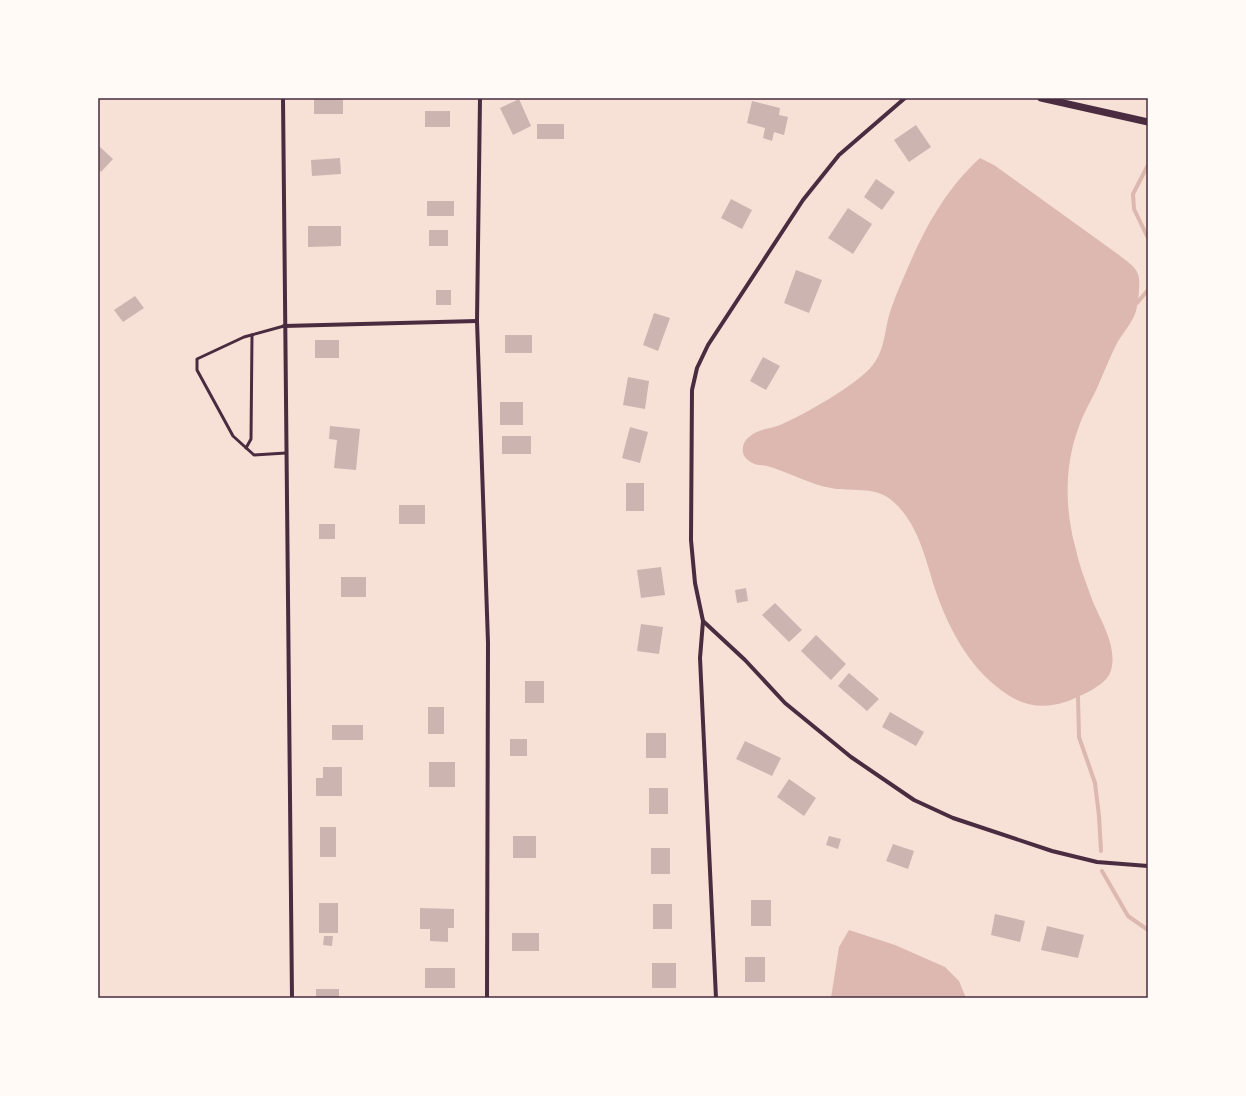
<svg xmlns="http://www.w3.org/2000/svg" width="1246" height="1096" font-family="'Sofia Sans Condensed',sans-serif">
  <rect width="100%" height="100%" fill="#f7e1d7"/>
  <!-- water -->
  <g fill="#dcb8b0">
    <path d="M 980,158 L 994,165 L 1119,255 C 1125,260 1135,266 1138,274 C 1141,281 1138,307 1135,314 C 1131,324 1123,333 1117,343 C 1110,357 1104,372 1098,386 C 1091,401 1083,414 1078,429 C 1064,468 1065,511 1076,550 C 1080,568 1087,585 1093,602 C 1102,623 1119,650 1110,673 C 1105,686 1077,698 1065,702 C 1041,710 1020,705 1001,690 C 968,666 948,627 935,589 C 925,558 918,521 890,499 C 873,486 850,492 831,488 C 808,484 789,472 767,466 C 760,465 753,465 748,460 C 744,457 742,453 743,448 C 743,444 746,439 749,437 C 758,429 770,429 780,425 C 802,416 858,384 872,366 C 886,349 884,329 891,309 C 896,294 903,279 909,265 C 927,224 947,188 980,158 Z"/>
    <polygon points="849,930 895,945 945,967 959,981 966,998 831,998 839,947"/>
  </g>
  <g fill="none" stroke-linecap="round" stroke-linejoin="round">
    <!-- stream -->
    <g stroke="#dcb8b0" stroke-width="4">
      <polyline points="1148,165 1133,194 1134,209 1148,238"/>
      <polyline points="1137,303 1148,290"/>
      <polyline points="1078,696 1079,737 1095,783 1099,816 1101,851"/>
      <polyline points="1102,871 1128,916 1148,930"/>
    </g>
  </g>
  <!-- building -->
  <g fill="#ccb4b1">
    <rect x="314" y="98" width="29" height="16"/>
    <polygon points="519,99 531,126 513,135 500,108"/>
    <polygon points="752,101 780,108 779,115 788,117 784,135 774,132 772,141 763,138 765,128 747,123"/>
    <rect x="425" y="111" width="25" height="16"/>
    <rect x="537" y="124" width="27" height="15"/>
    <polygon points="916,125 931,147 909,162 894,140"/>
    <polygon points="100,147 113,159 101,172 98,168 98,149"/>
    <polygon points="340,158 341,174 312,176 311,160"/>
    <polygon points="876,179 895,192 882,210 864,197"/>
    <polygon points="731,199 752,210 742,229 721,218"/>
    <rect x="427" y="201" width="27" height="15"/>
    <polygon points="848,208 872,224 853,254 828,238"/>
    <polygon points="308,226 341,226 341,246 308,247"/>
    <rect x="429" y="230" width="19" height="16"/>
    <polygon points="796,270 822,280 809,313 784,303"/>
    <rect x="436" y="290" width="15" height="15"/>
    <polygon points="135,296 144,308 123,322 114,310"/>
    <polygon points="654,313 670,318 658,351 643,345"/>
    <rect x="505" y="335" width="27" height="18"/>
    <rect x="315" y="340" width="24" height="18"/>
    <polygon points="763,357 780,366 766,390 750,381"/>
    <polygon points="628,377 649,381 645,409 623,405"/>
    <rect x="500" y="402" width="23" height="23"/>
    <polygon points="330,426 360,429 356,470 334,468 337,440 329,439"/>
    <polygon points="630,427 648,432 640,463 622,458"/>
    <rect x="502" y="436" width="29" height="18"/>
    <rect x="626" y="483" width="18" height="28"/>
    <rect x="399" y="505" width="26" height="19"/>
    <rect x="319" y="524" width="16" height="15"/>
    <polygon points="661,567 665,595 641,598 637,570"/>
    <rect x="341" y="577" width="25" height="20"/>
    <polygon points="746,588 748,601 737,603 735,590"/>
    <polygon points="775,603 802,630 789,642 762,615"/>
    <polygon points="641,624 663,627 659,654 637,651"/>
    <polygon points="816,635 846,664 831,680 801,651"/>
    <polygon points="849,673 879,699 867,711 838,686"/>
    <rect x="525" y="681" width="19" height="22"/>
    <rect x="428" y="707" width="16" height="27"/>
    <polygon points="890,712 924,732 916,746 882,727"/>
    <rect x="332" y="725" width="31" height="15"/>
    <rect x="646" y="733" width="20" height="25"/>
    <rect x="510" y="739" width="17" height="17"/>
    <polygon points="745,741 781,758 772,776 736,759"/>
    <rect x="429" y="762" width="26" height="25"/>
    <polygon points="323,767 342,767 342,796 316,796 316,778 323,778"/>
    <polygon points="789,779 816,798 804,816 777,797"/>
    <rect x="649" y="788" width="19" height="26"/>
    <rect x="320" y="827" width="16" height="30"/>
    <rect x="513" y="836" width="23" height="22"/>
    <polygon points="829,836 841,839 838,849 826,845"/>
    <polygon points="893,844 914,851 908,869 886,861"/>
    <rect x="651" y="848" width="19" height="26"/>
    <rect x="751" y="900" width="20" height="26"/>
    <rect x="319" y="903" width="19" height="30"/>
    <rect x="653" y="904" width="19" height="25"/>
    <polygon points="420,908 454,909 454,928 448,928 448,942 430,941 430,929 420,929"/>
    <polygon points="995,914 1025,921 1020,942 991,935"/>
    <polygon points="1047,926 1084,935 1078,958 1041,950"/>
    <rect x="512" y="933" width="27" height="18"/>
    <polygon points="324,936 333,936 332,946 323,945"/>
    <rect x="745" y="957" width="20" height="25"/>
    <rect x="652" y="963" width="24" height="25"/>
    <rect x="425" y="968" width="30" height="20"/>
    <rect x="316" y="989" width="23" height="9"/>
  </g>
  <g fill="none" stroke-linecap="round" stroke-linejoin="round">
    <!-- service -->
    <g stroke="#4a2c40" stroke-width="3">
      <polyline points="284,326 244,337 197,359 197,370 233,436 254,455 286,453"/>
      <polyline points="246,448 251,439 252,335"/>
    </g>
    <!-- minor -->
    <g stroke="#4a2c40" stroke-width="4">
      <polyline points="283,98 292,998"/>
      <polyline points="480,98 477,321 488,643 487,998"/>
      <polyline points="905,98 839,155 803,200 708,345 697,368 692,390 691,540 695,583 703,621 745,660 785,703 851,757 914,800 953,818 1052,851 1097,862 1148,866"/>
      <polyline points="284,326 477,321"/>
      <polyline points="703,621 700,658 716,998"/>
    </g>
    <!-- tertiary -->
    <polyline stroke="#4a2c40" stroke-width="7" points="1041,98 1148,122"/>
  </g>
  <!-- border -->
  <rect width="1246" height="1096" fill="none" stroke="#fffaf5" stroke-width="198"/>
  <rect x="99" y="99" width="1048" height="898" fill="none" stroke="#4a2c40" stroke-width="1.5"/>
</svg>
